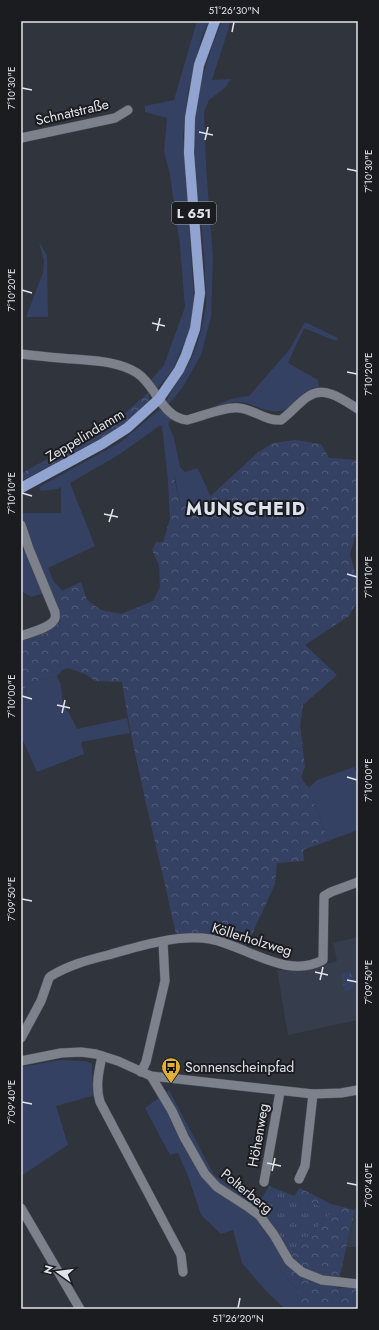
<svg xmlns="http://www.w3.org/2000/svg" width="379" height="1330" font-family="Jost,sans-serif">
  <defs>
    <pattern id="forest-crowns" width="20" height="18" patternUnits="userSpaceOnUse"><rect width="20" height="18" fill="#354162"/><path d="M2 6a3 3 0 1 1 6 0M12 15a3 3 0 1 1 6 0" fill="none" stroke="#525c79"/></pattern>
    <pattern id="park-tufts" width="24" height="20" patternUnits="userSpaceOnUse"><rect width="24" height="20" fill="#354162"/><path d="M3 7l-1-3M5 7V3M7 7l1-3M15 17l-1-3M17 17v-4M19 17l1-3" fill="none" stroke="#525c79"/></pattern>
  </defs>
  <rect width="100%" height="100%" fill="#30343d"/>
  <!-- built -->
  <g fill="#363d4c">
    <polygon points="358,937 358,1020 288,1035 277,970 301,971 337,961 333,943"/>
    <polygon points="358,1200 358,1247 347,1247 355,1210"/>
  </g>
  <!-- green -->
  <g fill="#354162">
    <polygon points="197,21 209,21 202,36 188,91 183,136 194,299 190,329 185,341 173,369 157,389 151,380 164,365 185,307 180,246 170,175 164,151 167,118 145,112 145,106 174,100"/>
    <path d="M 222,21 L 231,21 L 212,80 L 231,79 L 225,88 L 209,100 L 204,112 L 206,165 L 213,259 L 211,317 L 201,355 L 182,388 L 168,405 L 166,402 C 171,390 180,380 186,368 C 197,350 203,326 206,305 C 207,294 205,282 205,271 C 203,230 196,189 194,147 C 192,104 206,60 222,21 Z"/>
    <polygon points="39,242 47,255 48,317 26,317 43,273 44,261"/>
    <path d="M 305,322 L 338,338 L 336,341 L 304,328 L 288,363 L 318,380 L 319,387 C 303,388 295,408 280,411 C 263,414 250,400 234,402 C 228,403 221,406 216,408 L 214,406 L 231,399 L 249,396 L 289,350 Z"/>
    <polygon points="160,409 172,419 168,424 174,438 180,467 185,472 194,469 198,469 211,497 202,504 183,506 180,505 175,477 168,481 162,426 159,426 120,454 70,483 95,546 48,568 54,582 63,591 51,596 44,593 31,597 21,591 21,552 26,550 21,535 21,513 61,513 61,487 57,489 41,491 39,487 121,442"/>
    <polygon points="57,676 61,685 63,706 69,713 77,729 127,718 130,733 81,742 84,754 37,772 21,736 21,703 26,701 25,684"/>
    <polygon points="354,767 358,776 358,830 328,841 309,788 317,780"/>
    <polygon points="61,1060 86,1061 92,1064 93,1095 92,1096 56,1106 68,1145 21,1176 21,1067"/>
    <polygon points="169,1090 214,1175 250,1200 273,1225 291,1255 280,1270 298,1291 297,1309 285,1309 264,1289 242,1263 233,1230 221,1234 201,1215 188,1176 178,1153 170,1155 145,1108"/>
  </g>
  <!-- forest -->
  <g fill="url(#forest-crowns)">
    <path d="M 149,392 L 149,400 C 131,422 106,436 80,450 C 61,460 41,471 21,481 L 21,474 C 47,458 76,445 103,429 C 120,419 134,405 149,392 Z"/>
    <path d="M 295,440 L 321,444 L 329,458 L 358,460 L 358,535 L 355,537 L 350,554 L 358,583 L 357,602 L 349,616 L 305,645 L 337,675 L 303,705 L 300,725 L 305,767 L 301,778 L 309,788 L 328,841 L 303,850 L 304,861 L 277,863 L 275,884 L 247,945 L 200,934 L 176,934 C 158,850 135,767 122,682 L 95,681 L 85,674 L 68,668 L 63,669 L 57,676 L 25,684 L 26,701 L 21,703 L 21,640 L 45,633 L 60,622 L 51,596 L 81,582 L 87,600 L 101,610 L 121,614 L 153,601 L 160,587 L 159,565 L 152,550 L 156,542 L 163,542 L 170,519 L 168,481 L 174,477 L 180,505 L 183,506 L 202,504 L 257,453 L 273,443 Z"/>
    <polygon points="300,1188 331,1204 355,1210 337,1288 358,1288 358,1309 297,1309 298,1291 280,1270 291,1255 332,1211 294,1196"/>
  </g>
  <!-- park -->
  <g fill="url(#park-tufts)">
    <polygon points="351,972 355,988 345,991 341,974"/>
    <polygon points="269,1186 332,1211 291,1255 273,1225 257,1206"/>
  </g>
  <g fill="none" stroke-linecap="round" stroke-linejoin="round">
    <!-- minor casing -->
    <g stroke="#4d5057" stroke-width="10">
      <g id="minor">
        <polyline points="21,138 115,118 128,110"/>
        <path d="M 21,354 C 38,356 55,358 73,359 C 95,361 118,361 137,373 C 156,385 162,418 187,420 C 200,417 226,406 239,408 C 253,409 265,421 281,420 C 291,413 299,402 309,396 C 325,385 345,401 358,409"/>
        <path d="M 21,525 L 29,549 L 55,612 C 55,614 56,616 55,618 C 53,627 29,633 21,636"/>
        <path d="M 21,1038 L 41,1001 L 49,978 L 51,976 C 69,965 88,960 108,955 C 139,946 178,934 210,939 C 247,946 286,980 323,960 L 324,896 L 331,892 L 358,882"/>
        <path d="M 102,1056 C 99,1071 95,1086 100,1102 L 181,1255 L 183,1272"/>
        <polyline points="21,1061 61,1053 81,1052 96,1054 118,1061 151,1076 313,1094 341,1093 358,1090"/>
        <polyline points="141,1072 146,1062 165,981 163,942"/>
        <polyline points="151,1076 172,1111 184,1137 205,1174 217,1187 248,1207 260,1216 274,1235 289,1261 302,1272 322,1280 358,1284"/>
        <polyline points="299,1179 305,1166 313,1094"/>
        <polyline points="264,1182 280,1092"/>
        <polyline points="21,1208 80,1309"/>
      </g>
    </g>
    <!-- major casing -->
    <g stroke="#4d5057" stroke-width="11">
      <polyline id="major" points="21,488 102,444 127,428 159,399 179,370 186,355 195,329 200,293 189,153 190,118 199,65 215,21"/>
    </g>
    <!-- minor -->
    <use href="#minor" stroke="#7c818c" stroke-width="9"/>
    <!-- major -->
    <use href="#major" stroke="#91a3d0" stroke-width="10"/>
  </g>
  <!-- ticks -->
  <path fill="none" stroke="#e2e4ea" stroke-width="1.5" d="M 232,32 L 234,22M 22,88 L 32,90M 199,132 L 213,135M 205,140 L 208,127M 347,169 L 357,171M 22,290 L 32,293M 152,323 L 165,326M 157,331 L 160,318M 347,372 L 357,374M 22,493 L 32,496M 104,514 L 118,517M 109,522 L 113,509M 347,574 L 357,577M 22,696 L 32,699M 57,705 L 70,708M 62,713 L 65,700M 347,777 L 357,780M 22,899 L 32,901M 315,972 L 328,975M 320,980 L 323,967M 347,980 L 357,982M 22,1102 L 32,1104M 267,1163 L 281,1166M 272,1171 L 275,1158M 347,1183 L 357,1185M 238,1308 L 240,1298"/>
  <!-- icons -->
  <defs>
    <g id="bus-pin" transform="scale(1)"><path d="M0 17L-7.5 6A9.5 9.5 0 1 1 7.5 6Z" fill="#deb133" stroke="#1a1c20"/><path d="M-5-6H5V4H4V6H2V4H-2V6H-4V4H-5ZM-3.5-4V0h7V-4ZM-3.5 1.2v1.5H-2V1.2ZM2 1.2v1.5H3.5V1.2Z" fill="#111"/></g>
  </defs>
  <g fill-rule="evenodd">
    <use href="#bus-pin" x="171" y="1067"/>
  </g>
  <g text-anchor="middle" stroke-width="4" stroke-linejoin="round" paint-order="stroke">
    <!-- shield labels -->
    <rect fill="#1a1c20" stroke="#a6a8ad" stroke-width="1" x="172" y="202" width="44" height="22" rx="3"/>
    <g font-size="13" font-weight="bold" fill="#e2e4ea">
      <text x="194" y="218">L 651</text>
    </g>
    <!-- street labels -->
    <g font-size="14" fill="#e2e4ea" stroke="#1a1c20">
      <text transform="translate(72 112) rotate(-13)" y="5">Schnatstraße</text>
      <text transform="translate(85 435) rotate(-31)" y="5">Zeppelindamm</text>
      <text transform="translate(252 939) rotate(17)" y="5">Köllerholzweg</text>
      <text transform="translate(258 1135) rotate(-80)" y="5">Höhenweg</text>
      <text transform="translate(247 1191) rotate(39)" y="5">Polterberg</text>
    </g>
    <!-- poi labels -->
    <g font-size="14" fill="#e2e4ea" stroke="#1a1c20" text-anchor="start">
      <text x="185" y="1072">Sonnenscheinpfad</text>
    </g>
    <!-- district labels -->
    <g font-size="18" font-weight="bold" letter-spacing="1" fill="#dde2ef" stroke="#1a1c20">
      <text x="246" y="515">MUNSCHEID</text>
    </g>
  </g>
  <!-- border -->
  <rect width="379" height="1330" fill="none" stroke="#1a1c20" stroke-width="44"/>
  <!-- north arrow -->
  <g transform="translate(58 1272) rotate(284)" stroke="#1a1c20" stroke-width="3" paint-order="stroke">
  <path d="M0-3L7 15L0 10L-7 15Z" fill="#e2e4ea"/>
  <text y="-6" font-size="11" font-weight="bold" text-anchor="middle" fill="#e2e4ea">N</text>
  </g>
  <rect x="22" y="22" width="335" height="1286" fill="none" stroke="#e2e4ea" stroke-width="1.5"/>
  <g font-size="10" text-anchor="middle" fill="#e2e4ea">
    <text x="234" y="14">51°26'30"N</text>
    <text transform="translate(11 88) rotate(-90)" y="4">7°10'30"E</text>
    <text transform="translate(368 171) rotate(-90)" y="4">7°10'30"E</text>
    <text transform="translate(11 290) rotate(-90)" y="4">7°10'20"E</text>
    <text transform="translate(368 374) rotate(-90)" y="4">7°10'20"E</text>
    <text transform="translate(11 493) rotate(-90)" y="4">7°10'10"E</text>
    <text transform="translate(368 577) rotate(-90)" y="4">7°10'10"E</text>
    <text transform="translate(11 696) rotate(-90)" y="4">7°10'00"E</text>
    <text transform="translate(368 780) rotate(-90)" y="4">7°10'00"E</text>
    <text transform="translate(11 899) rotate(-90)" y="4">7°09'50"E</text>
    <text transform="translate(368 982) rotate(-90)" y="4">7°09'50"E</text>
    <text transform="translate(11 1102) rotate(-90)" y="4">7°09'40"E</text>
    <text transform="translate(368 1185) rotate(-90)" y="4">7°09'40"E</text>
    <text x="238" y="1322">51°26'20"N</text>
  </g>
</svg>
